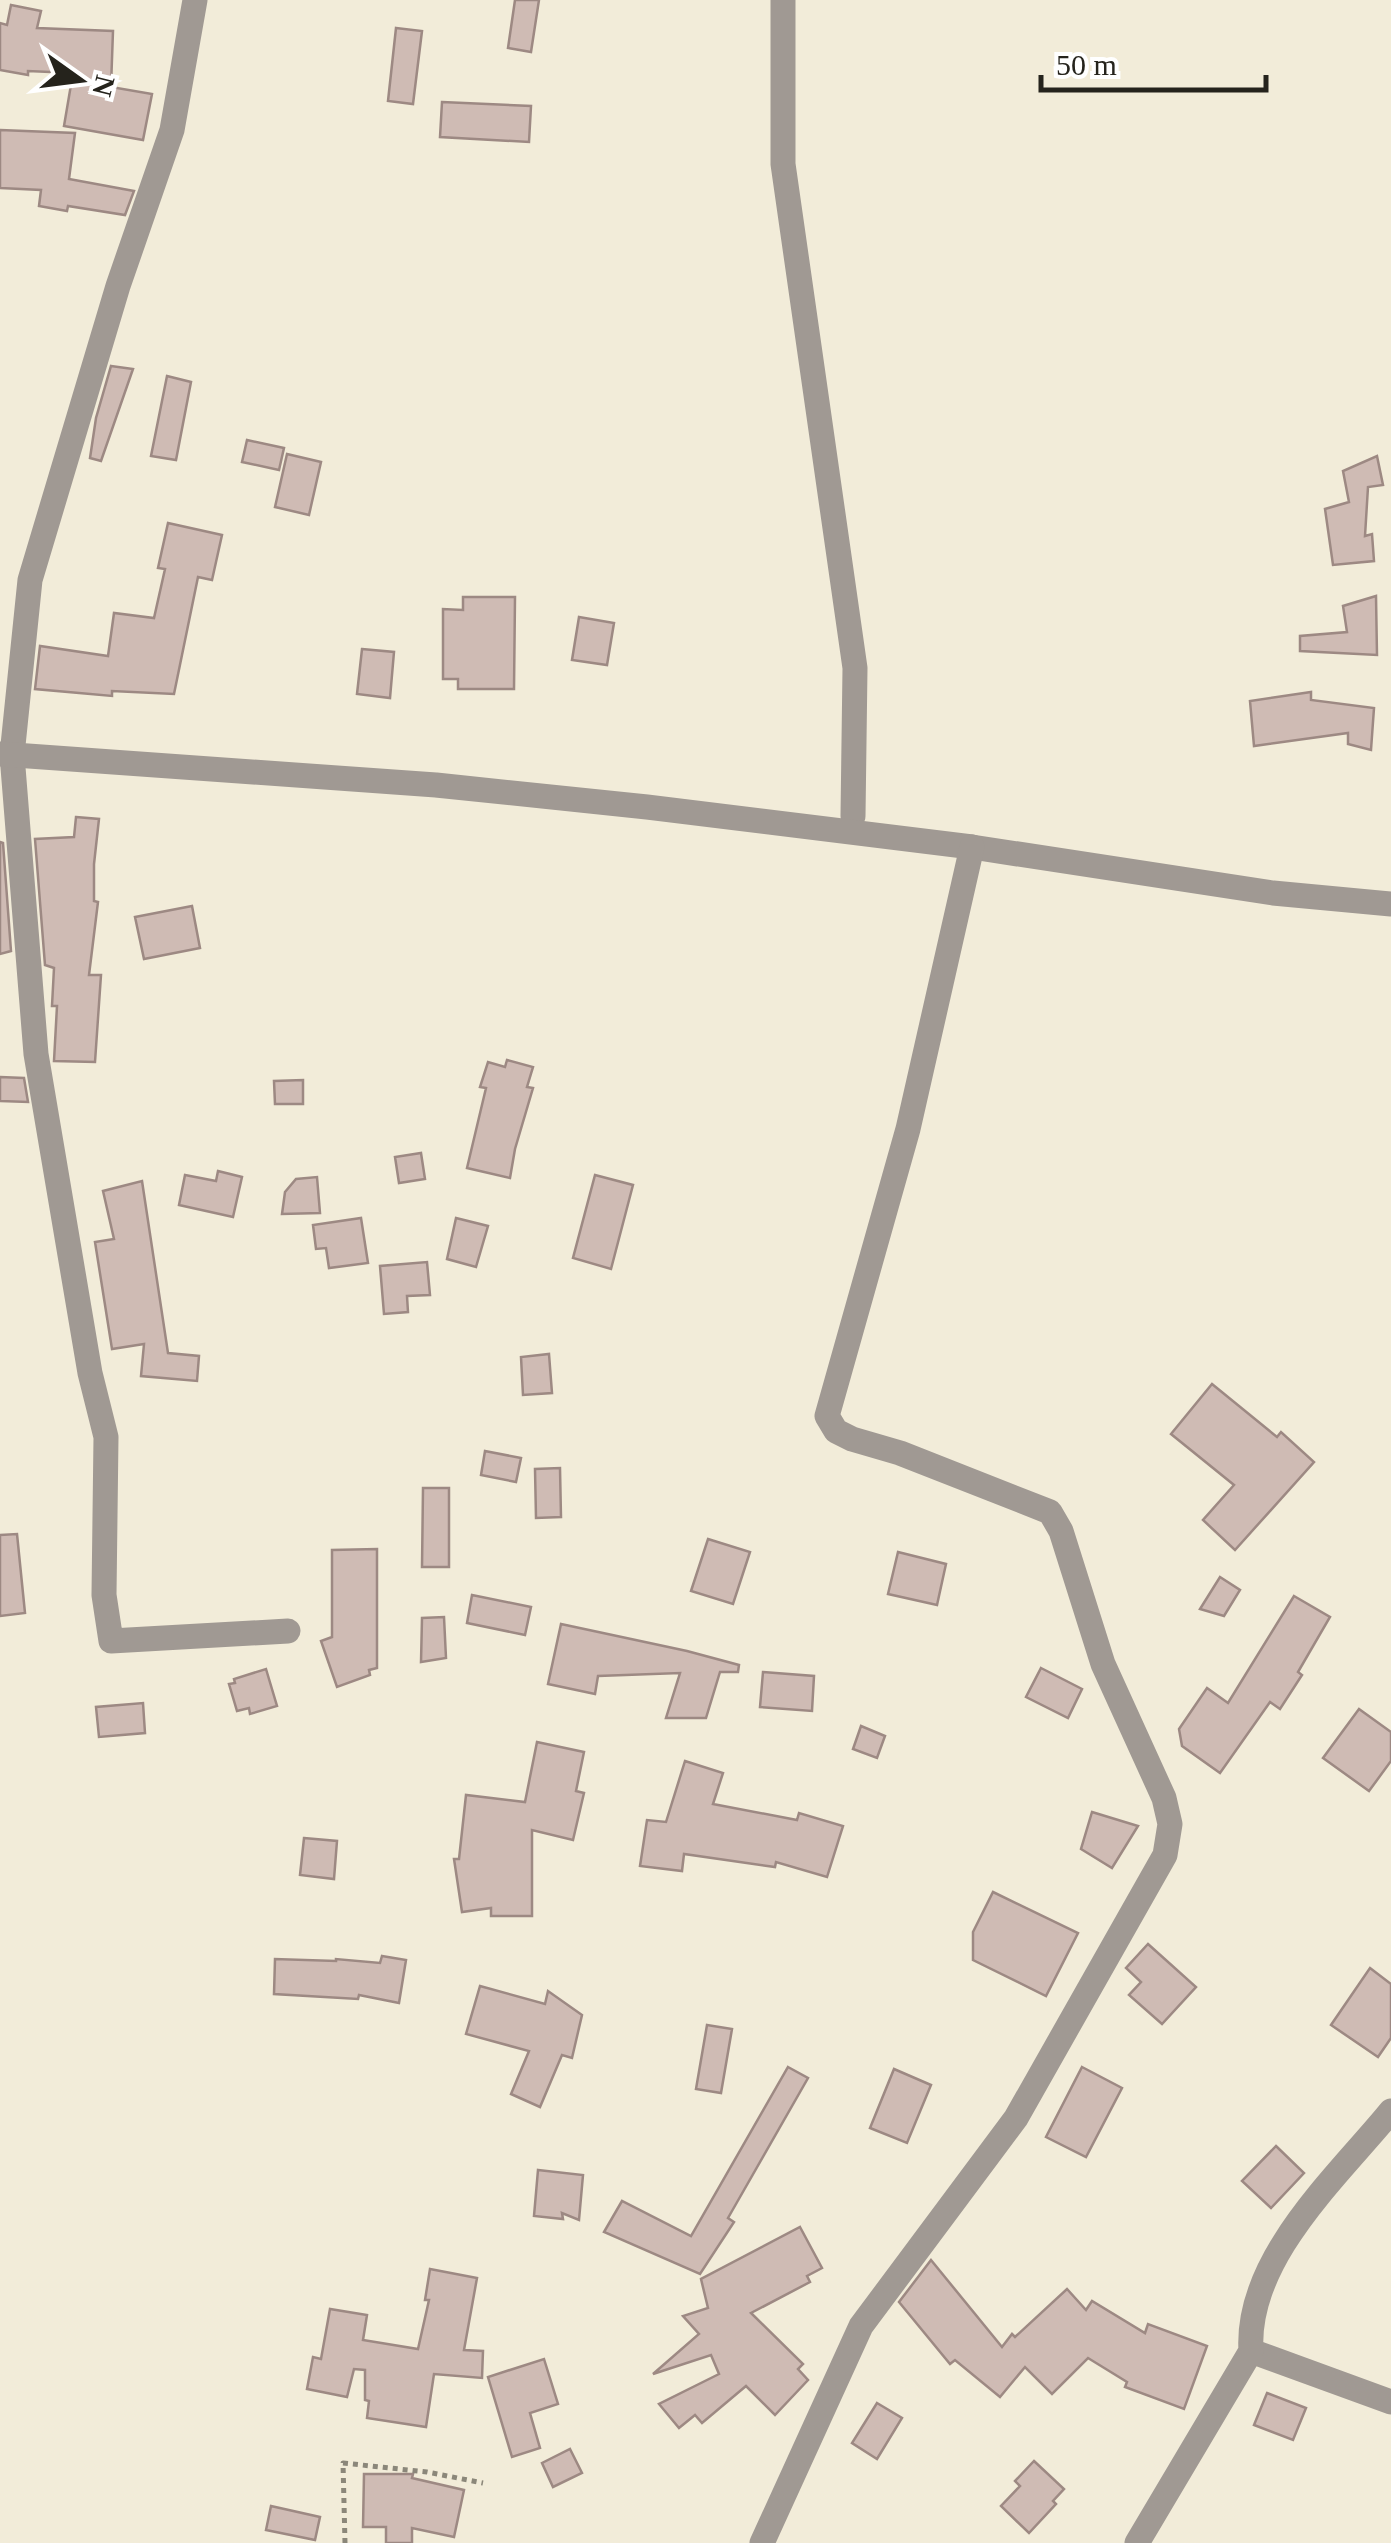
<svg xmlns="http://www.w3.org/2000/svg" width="1391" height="2543" font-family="Georgia,serif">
  <rect width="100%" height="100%" fill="#f2ecd9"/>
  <!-- building -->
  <g fill="#cfbbb4" stroke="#9d8983" stroke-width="2.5">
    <polygon points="515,0 539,0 531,52 508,48"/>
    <polygon points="11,5 41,11 37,28 113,31 111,87 152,94 143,140 64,126 73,73 28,71 28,75 0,70 0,23 7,25"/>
    <polygon points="396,28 422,31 413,104 388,101"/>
    <polygon points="442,102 531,106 529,142 440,137"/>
    <polygon points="0,130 75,133 69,179 134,191 125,215 68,206 67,211 39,206 41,190 0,188"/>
    <polygon points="111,366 133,369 101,461 90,458 96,418"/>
    <polygon points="167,376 191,382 176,460 151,456"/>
    <polygon points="247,440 284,448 279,470 242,462"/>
    <polygon points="287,454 321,462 309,515 275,507"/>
    <polygon points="1377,456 1383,485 1368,487 1365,536 1372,534 1374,561 1333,565 1325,509 1349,502 1343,471"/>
    <polygon points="168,523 222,535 212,580 198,577 174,694 112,691 112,696 35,689 40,646 108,656 114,613 154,618 165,569 158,568"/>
    <polygon points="1376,596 1377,655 1300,651 1300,636 1347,632 1343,606"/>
    <polygon points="463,597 515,597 514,689 458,689 458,679 443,679 443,609 463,610"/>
    <polygon points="579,617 614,623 607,665 572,660"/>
    <polygon points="362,649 394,652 390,698 357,694"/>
    <polygon points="1311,692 1311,700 1374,708 1371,750 1348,744 1348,733 1254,746 1250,701"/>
    <polygon points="76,817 99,819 94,864 94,901 98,902 89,975 101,975 95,1062 54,1061 57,1006 52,1006 54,968 45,965 35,839 74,837"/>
    <polygon points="0,842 3,843 11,951 0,954"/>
    <polygon points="192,906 200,948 144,959 135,917"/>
    <polygon points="507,1060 533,1067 527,1087 533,1088 515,1149 510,1178 467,1168 486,1088 480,1087 488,1062 505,1067"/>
    <polygon points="0,1077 24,1078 28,1102 0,1101"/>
    <polygon points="303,1080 303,1104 275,1104 274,1081"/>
    <polygon points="421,1153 425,1179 399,1183 395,1157"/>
    <polygon points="218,1171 242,1177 233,1217 179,1205 185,1175 216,1181"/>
    <polygon points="595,1175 633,1185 611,1269 573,1258"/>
    <polygon points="317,1177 320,1213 282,1214 285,1192 296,1179"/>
    <polygon points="142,1181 168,1353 199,1356 197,1381 141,1376 144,1344 112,1349 95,1242 114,1239 103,1191"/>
    <polygon points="361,1218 368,1263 329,1268 326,1248 316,1249 313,1225"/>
    <polygon points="456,1218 488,1226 476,1267 447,1259"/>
    <polygon points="427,1262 430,1295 407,1296 408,1312 384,1314 380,1266"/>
    <polygon points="549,1354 552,1393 523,1395 521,1357"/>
    <polygon points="1212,1384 1277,1437 1281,1432 1314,1462 1235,1550 1203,1520 1234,1485 1171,1434"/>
    <polygon points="485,1451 521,1458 516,1482 481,1475"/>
    <polygon points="560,1468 561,1517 536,1518 535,1469"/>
    <polygon points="423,1488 449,1488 449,1567 422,1567"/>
    <polygon points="17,1534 25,1613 0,1616 0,1535"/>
    <polygon points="708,1539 750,1552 733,1604 691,1591"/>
    <polygon points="377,1549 377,1668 369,1670 370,1675 337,1687 321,1641 332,1637 332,1550"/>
    <polygon points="898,1552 946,1564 937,1605 888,1594"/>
    <polygon points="1220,1577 1240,1590 1224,1616 1200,1609"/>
    <polygon points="472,1595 531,1607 525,1635 467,1623"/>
    <polygon points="1294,1596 1330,1617 1298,1672 1302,1675 1280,1709 1270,1702 1220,1773 1182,1746 1179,1729 1207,1688 1228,1703"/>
    <polygon points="444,1617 446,1658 421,1662 422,1618"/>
    <polygon points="561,1624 687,1651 739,1665 738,1672 720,1672 706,1718 666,1718 680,1673 598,1676 595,1694 548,1684"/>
    <polygon points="1041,1668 1082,1689 1068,1718 1026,1697"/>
    <polygon points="266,1669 277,1706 250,1714 249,1708 237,1711 229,1684 235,1683 234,1679"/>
    <polygon points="763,1672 814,1676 812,1711 760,1707"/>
    <polygon points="143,1703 145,1733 99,1737 96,1707"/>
    <polygon points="1359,1709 1391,1732 1391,1761 1369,1791 1323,1758"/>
    <polygon points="861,1726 885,1736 877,1758 853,1749"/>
    <polygon points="537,1742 584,1752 576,1791 584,1793 573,1840 532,1830 532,1916 491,1916 491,1908 462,1912 454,1859 459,1859 466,1795 525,1802"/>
    <polygon points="685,1761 723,1773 713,1804 797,1820 799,1813 843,1826 827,1877 776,1862 775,1867 684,1854 682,1871 640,1866 647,1820 666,1822"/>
    <polygon points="1092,1812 1138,1826 1112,1868 1081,1849"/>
    <polygon points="304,1838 337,1841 334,1879 300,1875"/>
    <polygon points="993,1892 1078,1933 1046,1996 973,1960 973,1932"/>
    <polygon points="1148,1944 1196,1987 1162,2024 1129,1995 1141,1982 1126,1968"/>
    <polygon points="382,1956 406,1960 399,2003 359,1995 358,1999 274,1994 275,1959 336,1961 336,1959 380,1963"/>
    <polygon points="1370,1968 1391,1984 1391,2038 1378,2057 1331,2025"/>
    <polygon points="480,1986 545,2004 548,1991 582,2015 572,2058 562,2055 540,2107 511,2094 529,2051 466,2034"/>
    <polygon points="707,2025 732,2029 721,2093 696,2089"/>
    <polygon points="788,2067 808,2078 728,2218 734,2222 700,2274 604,2232 622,2201 691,2236"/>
    <polygon points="1082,2067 1122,2088 1086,2157 1046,2137"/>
    <polygon points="894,2069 931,2085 907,2143 870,2128"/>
    <polygon points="1276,2146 1304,2173 1271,2208 1242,2181"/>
    <polygon points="538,2170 583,2175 579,2220 562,2213 563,2219 534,2216"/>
    <polygon points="800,2227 822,2268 807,2276 810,2282 751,2313 803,2364 798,2369 808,2380 775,2415 746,2386 702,2423 695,2415 679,2428 659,2404 719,2374 711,2355 653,2374 699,2334 683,2316 708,2308 701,2279"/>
    <polygon points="931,2260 1002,2347 1012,2334 1015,2337 1067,2289 1086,2310 1092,2301 1145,2333 1148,2324 1207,2346 1184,2409 1125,2387 1127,2382 1088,2358 1052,2394 1025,2367 1000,2397 955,2360 950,2364 899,2302"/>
    <polygon points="430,2269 477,2278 464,2350 483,2351 482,2378 434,2374 426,2427 367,2418 369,2401 365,2400 365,2370 354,2369 347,2397 307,2389 313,2357 321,2359 330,2309 367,2315 363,2340 418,2349 429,2300 425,2300"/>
    <polygon points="544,2359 558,2404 530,2413 540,2448 512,2457 488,2377"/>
    <polygon points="1267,2393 1306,2408 1293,2440 1254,2425"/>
    <polygon points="877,2403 902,2418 877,2459 852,2443"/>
    <polygon points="570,2449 582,2473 553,2487 542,2463"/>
    <polygon points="1034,2461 1064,2489 1053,2501 1056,2504 1029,2533 1001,2506 1020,2486 1015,2481"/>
    <polygon points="364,2474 413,2474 412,2478 464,2490 454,2537 412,2528 412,2543 386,2543 386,2527 363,2527"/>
    <polygon points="271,2506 320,2517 315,2540 266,2530"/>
  </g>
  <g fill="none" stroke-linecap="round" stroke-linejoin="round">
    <!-- path -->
    <polyline stroke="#8b877a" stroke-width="5" stroke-dasharray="5 5" stroke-linecap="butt" points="345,2543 343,2463 427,2472 483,2483"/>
    <!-- minor -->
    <g stroke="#a09993" stroke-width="25">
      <polyline points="195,0 172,130 118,286 30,580 12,755 36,1054 90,1373 106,1437 104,1595 111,1641 288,1631"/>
      <polyline points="783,0 783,164 855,668 853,816"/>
      <polyline points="0,754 436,785 647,807 972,847 1273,893 1391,904"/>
      <polyline points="1251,2351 1391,2402"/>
      <polyline points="762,2543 861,2326 1016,2118 1165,1855 1170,1824 1164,1798 1103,1664 1061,1531 1050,1512 900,1453 852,1439 836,1431 827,1416 908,1129 972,847"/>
      <path d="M 1137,2543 L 1251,2351 C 1245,2259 1338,2176 1391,2111"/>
    </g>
  </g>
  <!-- north arrow -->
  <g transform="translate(80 80) rotate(104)" stroke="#ffffff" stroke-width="8" paint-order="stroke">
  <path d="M0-8L18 38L0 25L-18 38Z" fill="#25231c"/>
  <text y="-15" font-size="28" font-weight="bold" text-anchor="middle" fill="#25231c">N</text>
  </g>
  <!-- scale -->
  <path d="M1041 75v15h225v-15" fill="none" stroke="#25231c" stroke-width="5"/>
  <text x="1056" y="75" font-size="30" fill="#25231c" stroke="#ffffff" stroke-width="8" paint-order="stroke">50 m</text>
</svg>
